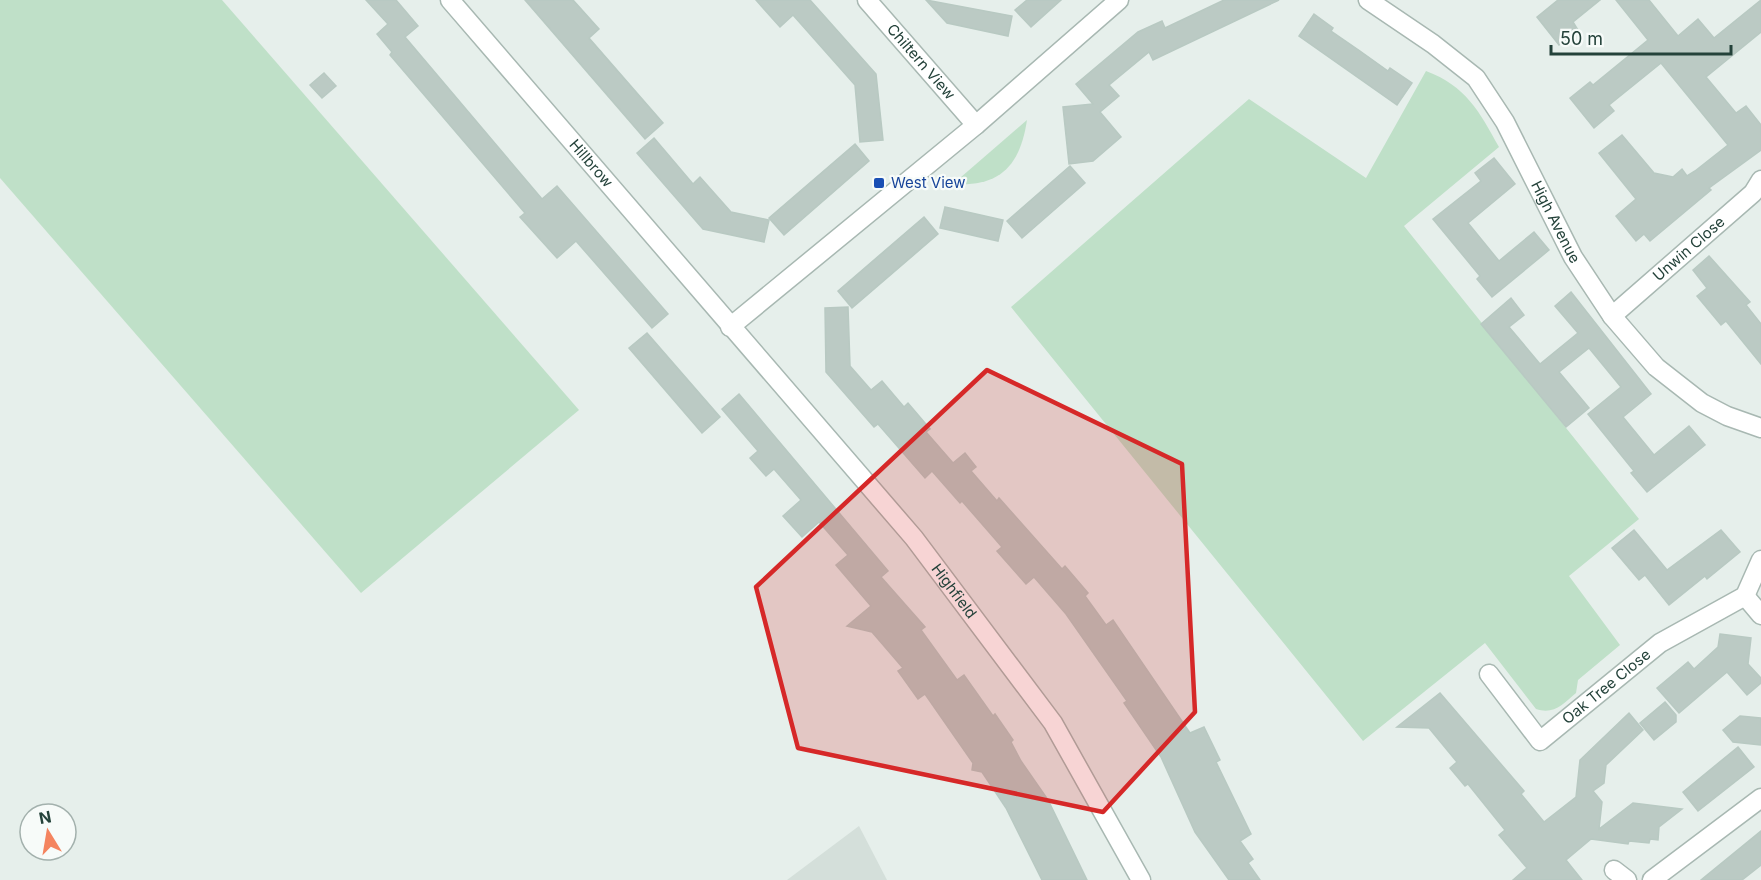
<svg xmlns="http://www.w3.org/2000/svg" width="1761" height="880" font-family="Inter,sans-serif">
  <rect width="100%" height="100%" fill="#e6efeb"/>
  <!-- built -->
  <polygon fill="#d4dfda" points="859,826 887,880 787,880"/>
  <!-- green -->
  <g fill="#bfe0c8">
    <polygon points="0,0 222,0 579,410 361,593 0,178"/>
    <path d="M 1426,71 C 1466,86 1479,111 1499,147 L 1404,226 L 1639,519 L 1569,576 L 1620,645 L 1578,680 L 1576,693 C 1563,704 1554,715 1536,709 L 1485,643 L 1363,741 L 1011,307 L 1249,99 L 1366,178 Z"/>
    <path d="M 1027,120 C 1020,166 1000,187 953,184 Z"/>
  </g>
  <!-- building -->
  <g fill="#bbcac4" stroke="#b8c9c2" stroke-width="1.5">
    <polygon points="366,0 396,0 418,26 405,37 542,199 557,186 668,314 652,328 576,241 557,258 520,217 525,213 390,55 392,52 377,34 388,24"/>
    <polygon points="525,0 573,0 599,29 589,38 663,123 645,139"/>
    <polygon points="756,0 810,0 876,74 883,140 860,142 855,85 793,15 780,27"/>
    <polygon points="926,0 1012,16 1008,36 947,23"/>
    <polygon points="1027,0 1061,0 1031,27 1015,10"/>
    <polygon points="1224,0 1279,0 1153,60 1149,52 1109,85 1119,96 1100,112 1121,137 1093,161 1069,164 1063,107 1093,104 1076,84 1138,32 1162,21 1165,28"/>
    <polygon points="1558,0 1600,0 1573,22 1578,30 1559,45 1537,17"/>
    <polygon points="1616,0 1649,0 1678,36 1698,19 1714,38 1761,0 1761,32 1706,77 1736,113 1746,106 1761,125 1761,150 1709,188 1711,190 1650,241 1644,234 1636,241 1616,216 1636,199 1599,153 1622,135 1654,173 1673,177 1682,169 1687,176 1695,171 1728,145 1661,63 1609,105 1614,111 1594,128 1570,98 1590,82 1593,85 1648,40"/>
    <polygon points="1314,14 1333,28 1331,31 1360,51 1388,71 1390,68 1412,83 1397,105 1299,36"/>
    <polygon points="324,73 336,86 322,98 310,85"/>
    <polygon points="654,138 693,184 700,177 731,212 769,220 764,242 703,229 637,153"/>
    <polygon points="855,144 869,161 784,235 769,218"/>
    <polygon points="1494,158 1515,184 1468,223 1499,261 1534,232 1549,250 1492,297 1477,279 1480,276 1433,219 1481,181 1475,173"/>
    <polygon points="1070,166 1085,183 1022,238 1007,221"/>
    <polygon points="945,207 1003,220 998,241 940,228"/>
    <polygon points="924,217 938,234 852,308 838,291"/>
    <polygon points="1709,256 1750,302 1746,305 1761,324 1761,364 1726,321 1721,325 1697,296 1707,288 1693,270"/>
    <polygon points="1571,292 1651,394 1623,417 1654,455 1689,426 1705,445 1647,492 1631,473 1634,471 1588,414 1621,387 1589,348 1559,372 1589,408 1566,427 1481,324 1511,298 1524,315 1509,327 1540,364 1578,333 1555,306"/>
    <polygon points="848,307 850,366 871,390 882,381 904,407 908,403 930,429 926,432 953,463 965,453 976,467 971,471 997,501 999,498 1062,569 1065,566 1088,593 1085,596 1106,625 1113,620 1190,733 1204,727 1220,760 1216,762 1251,834 1240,841 1253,859 1248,863 1260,880 1229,880 1195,832 1161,757 1124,703 1127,701 1066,614 1034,577 1026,584 997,551 1002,547 962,501 960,503 932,471 925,478 878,424 874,427 826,372 825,308"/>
    <polygon points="647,333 720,417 702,433 629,348"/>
    <polygon points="739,394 888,571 881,577 925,627 921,630 957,680 964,675 993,716 995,714 1013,740 1011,742 1021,761 1048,800 1087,880 1042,880 1006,808 982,772 972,770 973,763 925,694 918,699 898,671 903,668 872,632 847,626 871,606 836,565 848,555 819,522 802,537 783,516 801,500 774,469 766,476 750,458 758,451 722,409"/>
    <polygon points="1634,530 1667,570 1721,530 1740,552 1707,579 1705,576 1669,605 1645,575 1639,580 1612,548"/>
    <polygon points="1720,634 1751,638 1748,664 1761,678 1761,683 1747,695 1727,672 1679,713 1657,688 1688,662 1694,669 1718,647"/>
    <polygon points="1440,693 1524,791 1521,794 1544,822 1576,797 1580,760 1629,713 1643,730 1606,765 1604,783 1593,791 1602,802 1599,829 1633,803 1682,809 1659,827 1658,840 1650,839 1649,843 1629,841 1628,844 1591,839 1566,860 1582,880 1513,880 1527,868 1499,835 1505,830 1468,784 1465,786 1450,768 1457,762 1429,728 1397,727"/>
    <polygon points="1665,702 1676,715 1676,722 1654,740 1640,723"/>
    <polygon points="1740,716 1761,718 1761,745 1733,742 1723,730"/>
    <polygon points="1738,747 1754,767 1698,811 1683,792"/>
    <polygon points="1761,831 1761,865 1742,880 1701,880"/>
  </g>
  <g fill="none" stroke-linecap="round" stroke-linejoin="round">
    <!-- street casing -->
    <g stroke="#a8b8b2" stroke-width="21">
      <g id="street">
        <path id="s1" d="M 450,0 L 914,538 L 1053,723 L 1141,880"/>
        <path id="s2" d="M 867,0 L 976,125"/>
        <path id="s3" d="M 1368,0 L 1433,44 L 1476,78 L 1505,122 L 1573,257 L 1612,316 L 1656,367 L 1702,403 L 1727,416 L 1761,428"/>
        <path id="s4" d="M 1612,316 L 1753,193 L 1761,180"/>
        <polyline points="730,327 976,125 1119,0"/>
        <polyline points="1745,596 1761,615"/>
        <path id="s5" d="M 1489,674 L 1540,741 L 1660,643 L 1745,596 L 1761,560"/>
        <polyline points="1614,870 1627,880"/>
        <polyline points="1652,880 1761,798"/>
      </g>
    </g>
    <!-- street -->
    <use href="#street" stroke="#fff" stroke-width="18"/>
  </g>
  <!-- marked area -->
  <path fill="#d62828" fill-opacity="0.2" stroke="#d62828" stroke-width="4.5" stroke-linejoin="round" d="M 987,370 L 1182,464 L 1195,712 L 1103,812 L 798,748 L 756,587 Z"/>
  <!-- markers -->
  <rect fill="#1a4fb4" stroke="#f7fbf9" stroke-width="2" x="873" y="177" width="12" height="12" rx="3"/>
  <g text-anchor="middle" stroke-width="4.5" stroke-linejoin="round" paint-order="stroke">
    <!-- street labels -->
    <g font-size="15" fill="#24423a" stroke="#f7fbf9">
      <text dy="5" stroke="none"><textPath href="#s2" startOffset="82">Chiltern View</textPath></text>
      <text dy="5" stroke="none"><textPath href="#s1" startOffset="216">Hillbrow</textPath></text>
      <text dy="5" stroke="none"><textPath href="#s3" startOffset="298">High Avenue</textPath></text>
      <text dy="5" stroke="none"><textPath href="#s4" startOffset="102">Unwin Close</textPath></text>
      <text dy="5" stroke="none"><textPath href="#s1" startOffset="777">Highfield</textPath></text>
      <text dy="5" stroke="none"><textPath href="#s5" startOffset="170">Oak Tree Close</textPath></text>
    </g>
    <!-- transit labels -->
    <g font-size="15" fill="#164399" stroke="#f7fbf9" text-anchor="start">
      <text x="891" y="188">West View</text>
    </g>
  </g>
  <!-- north arrow -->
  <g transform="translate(48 832) rotate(349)"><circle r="28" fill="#f7fbf9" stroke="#a3b1ad" stroke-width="1.5"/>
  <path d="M0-4.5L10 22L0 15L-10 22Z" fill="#f4845f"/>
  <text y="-9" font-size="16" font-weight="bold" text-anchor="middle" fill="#24423a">N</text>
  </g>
  <!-- scale -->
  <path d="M1551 45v9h180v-9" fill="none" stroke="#24423a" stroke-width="3"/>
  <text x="1560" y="45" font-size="18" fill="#24423a" stroke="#f7fbf9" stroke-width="4.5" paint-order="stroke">50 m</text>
</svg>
